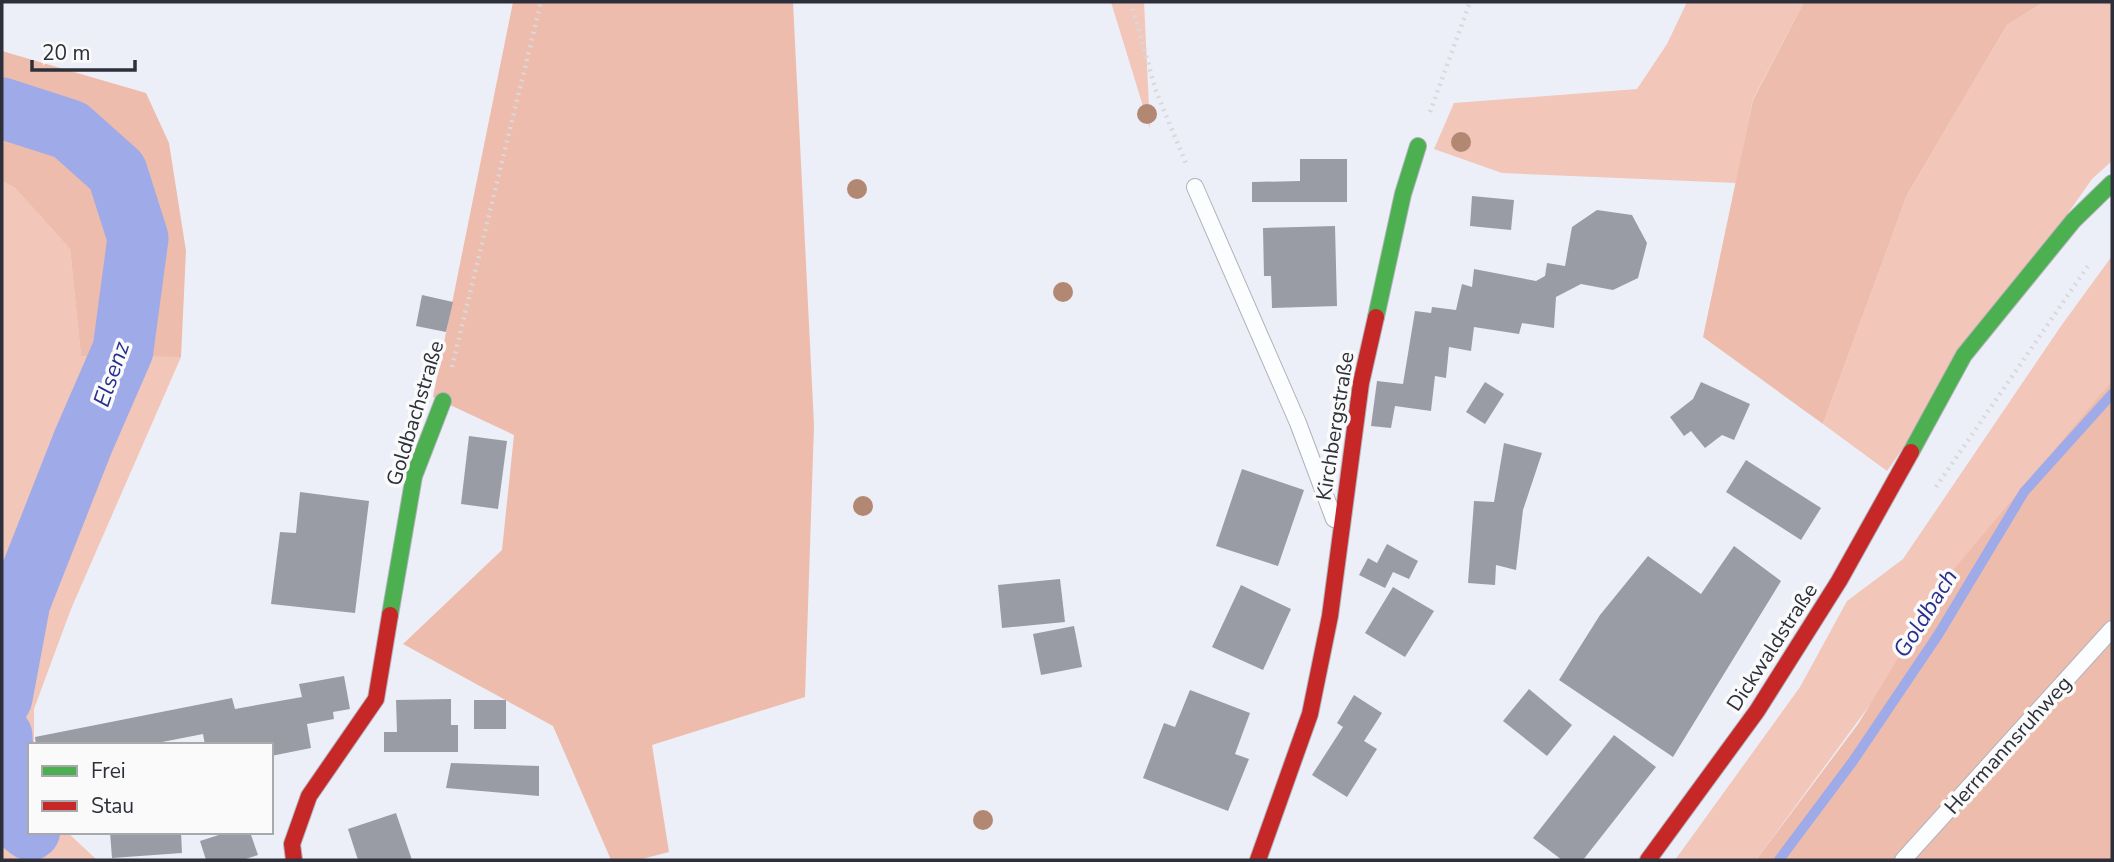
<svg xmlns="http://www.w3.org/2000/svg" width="2114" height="862" font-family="'Nunito Sans',sans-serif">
  <rect width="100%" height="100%" fill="#eceff8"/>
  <!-- green -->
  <g fill="#f2c6b9">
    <polygon points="1111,2 1144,2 1150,129"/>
    <polygon points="1687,2 1804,2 1753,99 1736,183 1502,173 1434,149 1454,103 1637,89 1667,44"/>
    <polygon points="2044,2 2112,2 2112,161 2092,179 1887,471 1823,424 1907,195 2007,25"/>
    <polygon points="2,181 15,188 70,249 81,355 181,357 71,609 34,709 34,745 30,745 30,832 67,832 97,860 2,860"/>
    <polygon points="2112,256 2112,381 2059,447 1756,860 1675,860 1800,687 1847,601 1903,559 2061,326"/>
  </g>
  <!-- forest -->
  <g fill="#eebcac">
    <polygon points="513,2 793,2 814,425 805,697 652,745 669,852 638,860 611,860 553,726 403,644 502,550 514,435 433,397"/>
    <polygon points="1804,2 2044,2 2007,25 1907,195 1823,424 1703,337 1753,100"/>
    <polygon points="2,51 146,93 169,143 186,251 181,357 81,356 70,249 15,188 2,181"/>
    <polygon points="2112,381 2112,860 1756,860 1858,724 1949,575"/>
  </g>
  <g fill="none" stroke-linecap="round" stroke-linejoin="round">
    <!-- stream -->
    <polyline stroke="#9eabe8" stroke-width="10" points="1779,860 1853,761 1938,635 2024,492 2112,394"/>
    <!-- river -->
    <g stroke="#9eabe8" stroke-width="61">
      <polyline points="2,108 70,130 117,172 138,238 123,350 83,442 20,602 2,698"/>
      <polyline points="2,736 3,757 25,826 30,830"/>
    </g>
  </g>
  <!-- building -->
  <g fill="#9a9ca5">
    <polygon points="1300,159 1347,159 1347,202 1252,202 1252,182 1300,181"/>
    <polygon points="1472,196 1514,200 1511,230 1470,226"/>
    <polygon points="1597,210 1632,215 1647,243 1638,278 1613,290 1581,284 1556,297 1554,328 1522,323 1519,334 1474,327 1471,351 1449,347 1446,378 1435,376 1431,411 1395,406 1391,428 1371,426 1377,381 1403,384 1415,311 1431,313 1432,307 1456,310 1462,284 1472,287 1474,269 1536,281 1545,276 1547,263 1565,266 1572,227"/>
    <polygon points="1335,226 1337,306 1272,308 1271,276 1264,276 1263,228"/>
    <polygon points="422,295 453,302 446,332 416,326"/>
    <polygon points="1485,382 1504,394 1485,424 1466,412"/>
    <polygon points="1701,382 1750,404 1734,440 1722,435 1705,448 1691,431 1684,436 1670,417 1693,399"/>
    <polygon points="469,436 507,441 498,509 461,504"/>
    <polygon points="1504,443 1542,453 1523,510 1516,570 1496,565 1495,585 1468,583 1474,501 1494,502"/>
    <polygon points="1746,460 1821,508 1801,540 1726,492"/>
    <polygon points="1242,469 1304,490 1278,566 1216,546"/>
    <polygon points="300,492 369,501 355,613 271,604 280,532 296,533"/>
    <polygon points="1387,544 1418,561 1409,579 1393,572 1385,588 1359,575 1368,558 1377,563"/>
    <polygon points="1734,546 1781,581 1673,757 1559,680 1600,615 1648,556 1701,594"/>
    <polygon points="1060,579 1065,622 1002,628 998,585"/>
    <polygon points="1241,585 1291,609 1263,670 1212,647"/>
    <polygon points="1393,587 1434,611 1405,657 1365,633"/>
    <polygon points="1074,626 1082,667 1041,675 1033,634"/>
    <polygon points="344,676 350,709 333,712 334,719 307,724 311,748 271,756 271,745 205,745 203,734 147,745 36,745 35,737 232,698 235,709 302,697 299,684"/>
    <polygon points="1529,689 1572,725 1547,756 1503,721"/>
    <polygon points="1190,690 1250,713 1235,754 1249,759 1228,811 1143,778 1164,723 1175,727"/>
    <polygon points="1354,695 1382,713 1364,741 1377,749 1347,797 1312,775 1343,727 1337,723"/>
    <polygon points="451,699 451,725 458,725 458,752 384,752 384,732 397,732 396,700"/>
    <rect x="474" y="700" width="32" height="29"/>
    <polygon points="1614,735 1656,767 1583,860 1562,860 1533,838"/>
    <polygon points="451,763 539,766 539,796 446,788"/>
    <polygon points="396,813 412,860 358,860 348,829"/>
    <polygon points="110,832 181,832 182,853 112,858"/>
    <polygon points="228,832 250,832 258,855 242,860 206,860 200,841"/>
  </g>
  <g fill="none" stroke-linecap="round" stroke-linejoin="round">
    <!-- lane casing -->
    <g stroke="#b0b2bb" stroke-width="18">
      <g id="lane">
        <polyline points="1195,187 1298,423 1334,519"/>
        <polyline points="1903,860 2112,629"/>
      </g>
    </g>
    <!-- fast casing -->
    <g stroke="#b0b2bb" stroke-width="18">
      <g id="fast">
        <polyline points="1376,317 1403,194 1418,146"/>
        <polyline points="1911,452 1964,355 2073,221 2112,183"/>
        <polyline points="390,615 414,476 443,401"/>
      </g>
    </g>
    <!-- jam casing -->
    <g stroke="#b0b2bb" stroke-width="18">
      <g id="jam">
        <polyline points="294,860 292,844 309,796 376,699 390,615"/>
        <polyline points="1258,860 1310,714 1330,616 1361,383 1376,317"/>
        <polyline points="1648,860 1757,711 1839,581 1911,452"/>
      </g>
    </g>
    <!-- path -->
    <g stroke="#d8d9dc" stroke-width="4.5" stroke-dasharray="2 5" stroke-linecap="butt">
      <polyline points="1131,2 1156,91 1187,166"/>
      <polyline points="1430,112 1470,2"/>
      <polyline points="452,367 541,2"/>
      <polyline points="1936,487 2090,263"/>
    </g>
    <!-- lane -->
    <use href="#lane" stroke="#fcfdfe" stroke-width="16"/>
    <!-- fast -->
    <use href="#fast" stroke="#4caf50" stroke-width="16"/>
    <!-- jam -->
    <use href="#jam" stroke="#c62828" stroke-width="16"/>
  </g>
  <!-- trees -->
  <g fill="#b38873">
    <circle cx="1147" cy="114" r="10"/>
    <circle cx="1461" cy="142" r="10"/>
    <circle cx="857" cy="189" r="10"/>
    <circle cx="1063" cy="292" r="10"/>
    <circle cx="863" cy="506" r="10"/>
    <circle cx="983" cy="820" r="10"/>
  </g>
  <g text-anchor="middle" stroke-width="7" stroke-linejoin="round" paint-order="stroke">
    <!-- street labels -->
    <g font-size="21" fill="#2d303a" stroke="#fafafa">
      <text transform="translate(415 413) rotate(-73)" y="7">Goldbachstraße</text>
      <text transform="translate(1335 426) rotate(-81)" y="7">Kirchbergstraße</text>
      <text transform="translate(1772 647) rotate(-57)" y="7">Dickwaldstraße</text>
      <text transform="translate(2008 745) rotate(-48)" y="7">Herrmannsruhweg</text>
    </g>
    <!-- water labels -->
    <g font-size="23" font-style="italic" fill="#282f8e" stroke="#fafafa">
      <text transform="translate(111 374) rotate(-71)" y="8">Elsenz</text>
      <text transform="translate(1925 613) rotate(-58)" y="8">Goldbach</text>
    </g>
  </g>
  <!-- border -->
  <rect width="2114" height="862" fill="none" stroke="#2d303a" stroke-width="7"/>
  <!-- legend -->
  <rect x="28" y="743" width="245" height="91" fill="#fafafa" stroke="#a8a9ad" stroke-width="2"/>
  <rect x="42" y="766" width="35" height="10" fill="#4caf50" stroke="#a8a9ad" stroke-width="2"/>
  <text x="91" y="778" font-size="21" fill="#2d303a">Frei</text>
  <rect x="42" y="801" width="35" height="10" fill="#c62828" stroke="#a8a9ad" stroke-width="2"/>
  <text x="91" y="813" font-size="21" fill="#2d303a">Stau</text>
  <!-- scale -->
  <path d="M32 60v10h103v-10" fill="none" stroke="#2d303a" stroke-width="3.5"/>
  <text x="42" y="60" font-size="21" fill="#2d303a" stroke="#fafafa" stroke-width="5" paint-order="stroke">20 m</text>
</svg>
